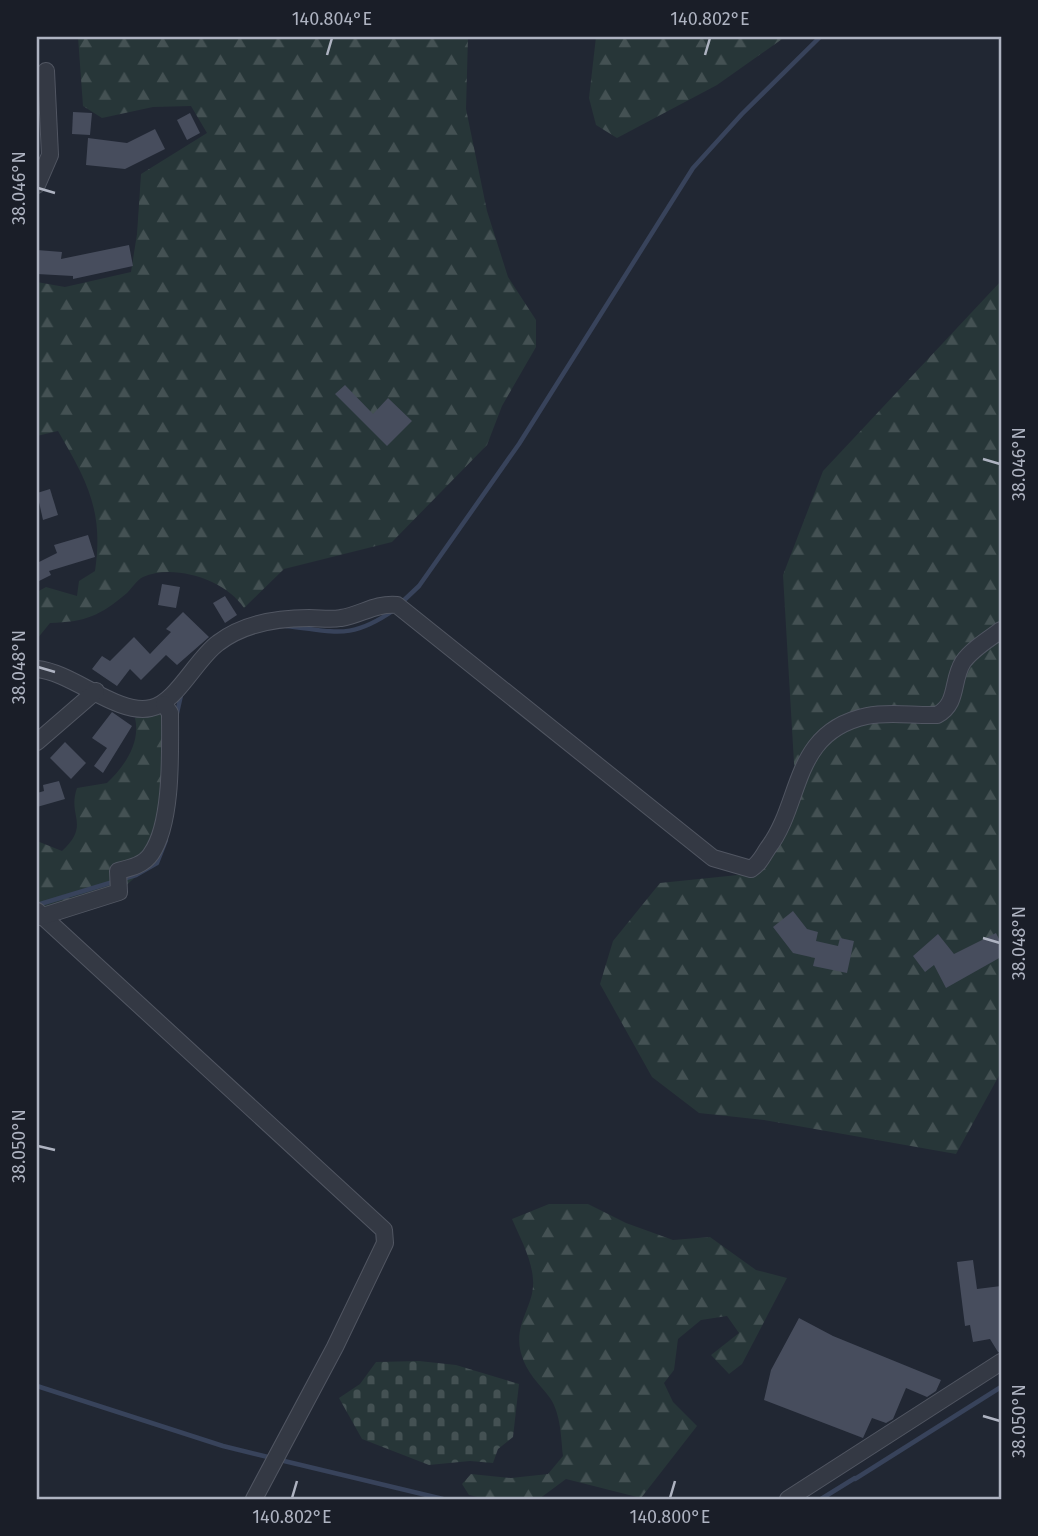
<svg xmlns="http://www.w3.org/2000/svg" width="1038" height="1536" font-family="'Fira Sans',sans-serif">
  <defs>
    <pattern id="forest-firs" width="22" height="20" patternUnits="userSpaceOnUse" patternTransform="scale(1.75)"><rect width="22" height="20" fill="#273638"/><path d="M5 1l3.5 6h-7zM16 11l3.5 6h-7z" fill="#445153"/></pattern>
    <pattern id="cemetery-stones" width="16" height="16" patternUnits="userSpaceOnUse" patternTransform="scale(1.75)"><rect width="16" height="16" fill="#273638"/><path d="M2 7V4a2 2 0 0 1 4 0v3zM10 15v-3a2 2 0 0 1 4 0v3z" fill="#445153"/></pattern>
  </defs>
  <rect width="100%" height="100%" fill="#212733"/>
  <!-- forest -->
  <g fill="url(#forest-firs)">
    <path d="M 78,37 L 468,37 L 466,109 L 487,211 L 508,277 L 536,320 L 536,347 L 502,406 L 487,445 L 392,542 L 284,569 L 244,608 C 226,580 174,563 143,577 C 137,580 132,588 127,593 C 100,616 85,622 50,623 L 37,639 L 37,592 L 46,587 L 77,596 L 79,581 L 95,571 C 104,511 87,481 58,431 L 37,436 L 37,282 L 65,287 L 131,272 L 137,234 L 141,174 L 207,133 L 191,106 L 153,107 L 102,118 L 83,106 Z"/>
    <polygon points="596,37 785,37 717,85 617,138 596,125 589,98"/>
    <polygon points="1001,281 1001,1072 956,1154 764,1120 699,1113 652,1077 600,984 613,941 660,883 738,875 766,848 795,780 783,575 823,471"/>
    <path d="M 163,710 L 165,728 L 159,828 L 148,866 L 123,888 L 45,910 L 37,902 L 37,841 L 62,851 C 91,824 67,817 77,788 L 107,783 C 124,767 141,743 135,718 Z"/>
    <path d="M 549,1204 L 588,1204 L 626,1223 L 673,1240 L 710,1237 L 756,1270 L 787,1278 L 742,1364 L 729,1374 L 711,1355 L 739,1333 L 727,1316 L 701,1320 L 678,1339 L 674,1370 L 664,1383 L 673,1402 L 697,1426 L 641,1498 L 566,1479 L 539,1499 L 486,1499 L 469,1495 L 462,1484 L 471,1474 L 511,1478 L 548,1474 L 563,1456 C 561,1438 561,1414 550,1398 C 539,1383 526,1373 521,1353 C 513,1323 535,1306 533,1280 C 532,1259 520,1238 512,1219 Z"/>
  </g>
  <!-- cemetery -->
  <polygon fill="url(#cemetery-stones)" points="419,1361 456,1365 519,1384 513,1437 498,1449 493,1463 470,1461 429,1465 362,1439 339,1398 360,1384 376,1362"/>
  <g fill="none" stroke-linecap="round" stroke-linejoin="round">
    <!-- stream -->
    <g stroke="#38435b" stroke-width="4.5">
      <polyline points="400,604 419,586 519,444 693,168 742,114 820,37"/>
      <path d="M 286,626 C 335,631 349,641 394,610"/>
      <polyline points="177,713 181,695"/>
      <polyline points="37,905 136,875 157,863 166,840"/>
      <polyline points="37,1386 223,1446 272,1458"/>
      <polyline points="280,1460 443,1499"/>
      <polyline points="855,1479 1001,1387"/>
      <polyline points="821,1499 855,1478"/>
    </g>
  </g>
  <!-- building -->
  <g fill="#474d5d">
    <polygon points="73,112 92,113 90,135 72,134"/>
    <polygon points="190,113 200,133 187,140 177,120"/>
    <polygon points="155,129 165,149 125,169 86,165 88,138 127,143"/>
    <polygon points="129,245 133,266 73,279 73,276 37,274 37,250 62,252 61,259"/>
    <polygon points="345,385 373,414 388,398 412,421 387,446 335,394"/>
    <polygon points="50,489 58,515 43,520 37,493"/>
    <polygon points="88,535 95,557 49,571 51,575 37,582 37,563 57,553 54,545"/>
    <polygon points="162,584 180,587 176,608 158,605"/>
    <polygon points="225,596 237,615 225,623 213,603"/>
    <polygon points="183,612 209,637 177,665 166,655 141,680 130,669 117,686 92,669 102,656 110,661 134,637 150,654 171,632 166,629"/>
    <polygon points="112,712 132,726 103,773 94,766 107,748 92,738"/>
    <polygon points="65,742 86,763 71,779 50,758"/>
    <polygon points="59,781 65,799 37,807 37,793 44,791 43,785"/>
    <polygon points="793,911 807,929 818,932 816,941 838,946 840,938 854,941 847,973 813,966 815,958 793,953 773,927"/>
    <polygon points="996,933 1001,943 1001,957 946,988 934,965 925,972 913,956 938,934 954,954"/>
    <polygon points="973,1260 977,1289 1001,1286 1001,1352 998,1352 990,1339 973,1342 970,1325 965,1326 957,1262"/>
    <polygon points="799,1318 833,1336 941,1380 936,1391 927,1397 906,1388 893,1419 886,1423 872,1418 863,1438 764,1400 771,1370"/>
  </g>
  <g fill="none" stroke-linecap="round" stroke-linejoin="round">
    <!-- minor casing -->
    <g stroke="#515662" stroke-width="18">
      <g id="minor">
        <polyline points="37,185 50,155 46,71"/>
        <path d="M 37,669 C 72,672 118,716 151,708 C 176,703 196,659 218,643 C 244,623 277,618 309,618 C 320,618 330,620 341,618 C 361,615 375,603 397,605 L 713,858 L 751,869 C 760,863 762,857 768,848 C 803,802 791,732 867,716 C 890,711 914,716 937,715 C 959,703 951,681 963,662 C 972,649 989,639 1001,630"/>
        <polyline points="37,742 96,691"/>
        <polyline points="37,911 384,1230 385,1243 335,1347 254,1499"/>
        <path d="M 40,917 L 119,892 L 118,871 C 130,868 144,865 151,854 C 173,823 170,750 170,713 L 164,704"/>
        <polyline points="788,1499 1001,1362"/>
      </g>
    </g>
    <!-- minor -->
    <use href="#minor" stroke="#343944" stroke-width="16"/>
  </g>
  <!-- ticks -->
  <path fill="none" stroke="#aeb3c1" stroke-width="2.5" d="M 327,55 L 332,38M 705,55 L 710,38M 38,188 L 55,193M 983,459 L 1000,464M 38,667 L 55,672M 983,938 L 1000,943M 38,1146 L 55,1150M 983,1416 L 1000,1421M 292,1498 L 297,1481M 670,1498 L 675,1481"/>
  <!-- border -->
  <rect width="1038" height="1536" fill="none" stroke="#1a1e28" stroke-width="77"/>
  <rect x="38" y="38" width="962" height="1460" fill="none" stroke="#aeb3c1" stroke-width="2.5"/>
  <g font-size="18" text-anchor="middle" fill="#aeb3c1">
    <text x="332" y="25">140.804°E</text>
    <text x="710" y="25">140.802°E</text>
    <text transform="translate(19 188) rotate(-90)" y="6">38.046°N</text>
    <text transform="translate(1019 464) rotate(-90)" y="6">38.046°N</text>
    <text transform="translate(19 667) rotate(-90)" y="6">38.048°N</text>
    <text transform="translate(1019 943) rotate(-90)" y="6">38.048°N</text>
    <text transform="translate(19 1146) rotate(-90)" y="6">38.050°N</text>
    <text transform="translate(1019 1421) rotate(-90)" y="6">38.050°N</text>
    <text x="292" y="1523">140.802°E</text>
    <text x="670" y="1523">140.800°E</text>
  </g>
</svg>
